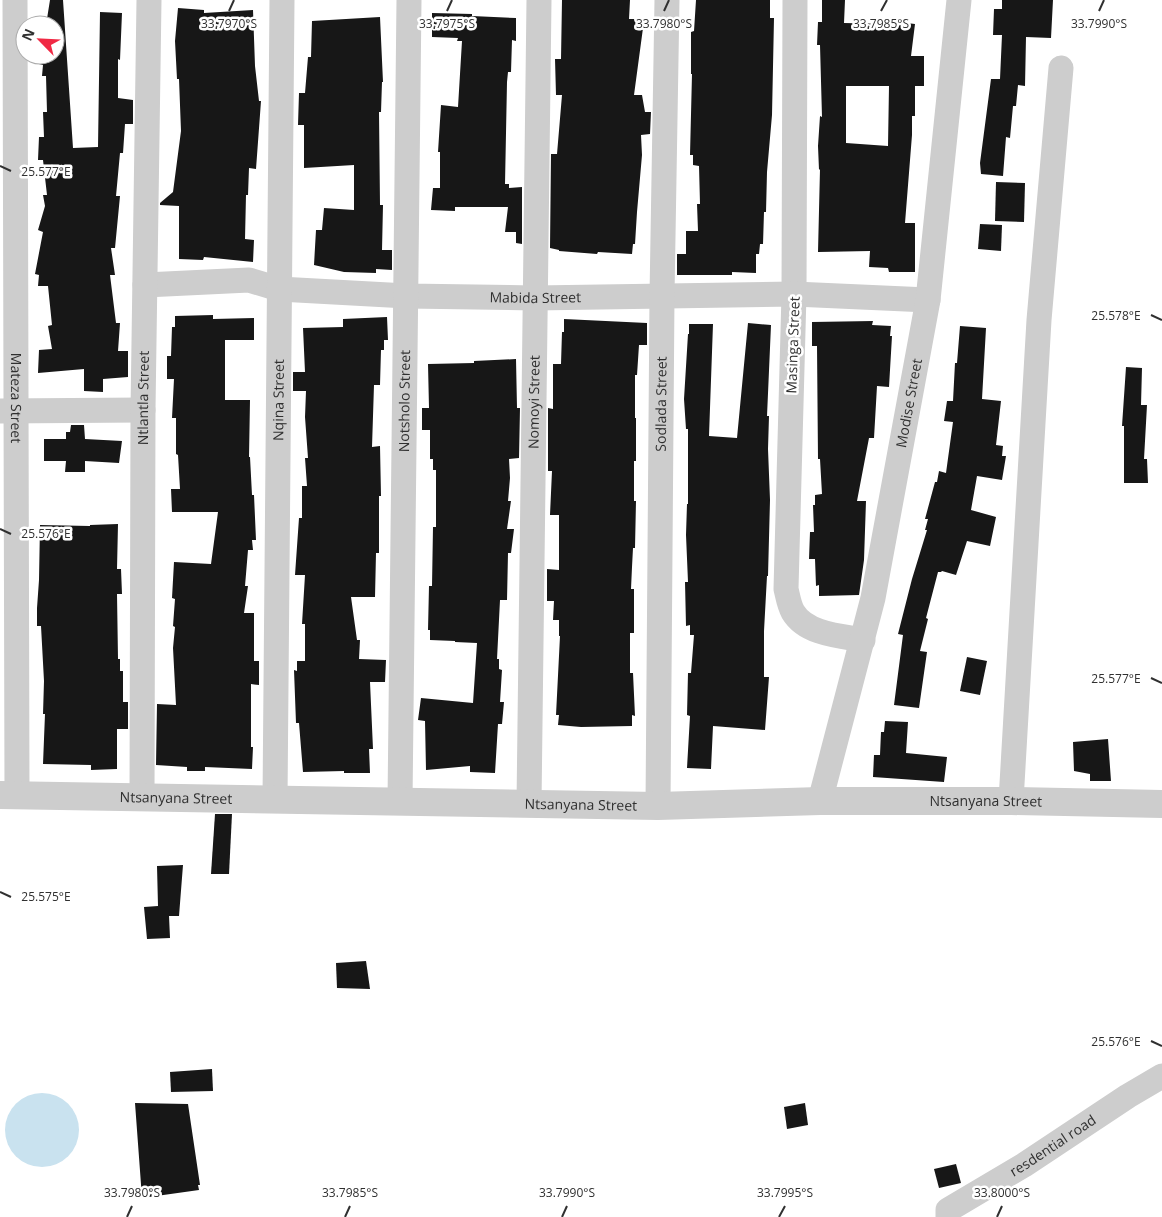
<svg xmlns="http://www.w3.org/2000/svg" width="1162" height="1217" font-family="'Open Sans',sans-serif">
  <rect width="100%" height="100%" fill="#fff"/>
  <!-- water -->
  <circle fill="#c9e2ef" cx="42" cy="1130" r="37"/>
  <!-- building -->
  <g fill="#171717" fill-rule="evenodd">
    <polygon points="50,0 63,0 73,148 98,147 100,12 122,13 120,60 118,59 118,98 133,100 133,124 125,124 123,153 120,153 116,196 120,196 115,248 111,248 115,275 110,275 116,323 120,323 118,351 128,351 128,377 103,379 103,392 84,391 84,369 38,373 39,350 52,349 48,326 52,325 48,286 38,286 39,275 35,274 43,232 38,230 45,206 43,195 47,195 43,160 38,160 39,137 44,137 43,112 47,112 46,76 42,76 43,65 39,64 41,55 55,55 55,25 46,25"/>
    <polygon points="562,0 630,0 629,19 641,19 641,28 643,28 634,95 642,95 645,112 651,112 650,134 641,135 642,155 637,212 635,244 633,244 632,254 598,252 597,254 559,251 559,250 550,248 551,154 557,154 562,95 556,95 555,59 561,59"/>
    <polygon points="696,0 770,0 770,18 774,18 772,115 767,172 766,212 764,212 763,244 760,244 759,254 756,254 756,273 732,272 732,275 677,275 677,254 686,254 686,231 698,231 697,204 700,204 699,166 693,165 693,155 690,155 692,74 691,74 691,32 694,31"/>
    <path d="M 822,0 L 845,0 L 844,23 L 889,24 L 890,21 L 915,24 L 911,56 L 924,56 L 924,86 L 915,86 L 915,116 L 912,116 L 912,135 L 905,223 L 915,223 L 915,272 L 889,272 L 888,268 L 869,267 L 870,251 L 818,252 L 820,169 L 819,170 L 818,146 L 820,116 L 822,117 L 820,45 L 817,45 L 818,22 L 822,22 ZM 846,86 L 889,86 L 888,146 L 846,143 Z"/>
    <polygon points="1002,0 1053,0 1051,38 1026,37 1025,86 1018,85 1016,106 1013,106 1010,138 1006,137 1003,176 981,174 980,163 991,79 1000,79 1002,35 993,35 994,9 1002,9"/>
    <polygon points="178,8 204,10 204,13 253,10 255,66 259,101 261,101 256,169 249,168 248,195 246,195 245,239 254,240 253,262 204,257 203,260 179,259 179,206 160,205 160,203 173,192 181,131 179,79 177,79 175,41"/>
    <polygon points="432,13 472,14 472,16 516,18 516,41 512,40 511,72 508,72 507,82 505,184 509,184 509,188 522,187 522,244 516,243 516,232 505,232 508,207 455,207 455,211 431,210 433,188 440,188 440,152 438,152 441,105 458,107 462,41 457,41 458,38 432,37"/>
    <polygon points="380,17 383,82 382,82 381,112 379,112 380,205 383,205 382,250 392,250 392,270 376,269 376,273 344,272 314,265 316,230 322,230 324,208 354,210 354,165 304,168 304,125 298,125 299,93 305,93 308,57 311,57 312,21"/>
    <polygon points="996,182 1025,183 1024,222 995,221"/>
    <polygon points="980,224 1002,225 1001,251 978,249"/>
    <polygon points="213,315 213,319 254,318 254,340 225,340 225,400 250,400 249,457 250,457 252,495 254,495 256,540 252,540 253,550 248,550 245,586 248,586 244,613 254,613 254,661 259,661 259,685 251,684 251,747 253,747 252,769 205,767 205,771 187,771 187,767 156,765 157,704 176,705 173,648 175,627 173,626 175,599 172,598 174,562 211,564 218,512 172,512 171,489 180,489 178,455 176,454 176,418 172,418 174,379 167,379 167,356 171,356 172,327 175,327 175,316"/>
    <polygon points="387,317 388,340 384,340 384,350 381,350 380,385 374,385 372,447 380,446 381,496 379,496 379,553 376,553 375,597 351,597 357,640 360,640 359,659 386,660 385,682 370,682 373,749 369,749 370,773 344,773 344,771 303,772 299,723 296,723 294,670 297,671 297,661 305,661 305,624 302,624 305,575 295,575 299,518 302,518 302,486 307,486 305,458 308,458 305,417 306,391 293,391 293,372 305,372 303,328 343,327 343,319"/>
    <polygon points="564,319 647,323 647,345 639,345 637,375 635,375 635,418 636,418 636,461 634,461 634,501 636,501 635,548 633,548 632,567 631,589 634,589 634,633 630,633 630,673 633,673 635,716 632,715 632,726 581,727 558,725 559,715 556,715 560,636 559,636 559,620 553,620 554,601 547,601 547,569 559,570 559,515 550,515 552,471 548,471 548,408 553,409 553,364 561,364 562,332 564,332"/>
    <polygon points="873,321 872,325 891,326 890,336 892,336 889,387 877,386 874,438 869,438 857,501 866,501 864,560 859,595 819,596 819,585 816,586 815,559 809,559 810,532 814,532 813,505 815,505 815,495 822,494 820,459 818,459 817,346 812,346 812,322"/>
    <polygon points="748,323 771,325 767,416 769,416 768,449 770,500 768,576 767,576 764,631 764,677 769,677 765,730 713,726 711,769 687,768 690,716 687,715 688,673 691,673 694,635 690,635 690,625 686,626 685,582 688,582 686,535 687,504 688,504 688,429 686,429 684,399 688,334 689,334 689,324 713,324 709,436 737,438"/>
    <polygon points="960,326 986,328 982,399 1001,401 996,445 1003,446 1002,456 1006,456 1002,480 977,476 971,510 996,517 990,546 967,541 956,575 942,571 941,572 938,572 926,618 928,619 920,651 927,652 919,708 894,705 903,635 898,634 912,579 927,530 925,530 928,519 925,519 935,482 937,482 939,471 946,473 953,422 944,421 947,401 953,401 955,363 957,363"/>
    <polygon points="516,359 517,408 520,408 519,458 509,459 510,478 508,501 511,501 507,529 514,529 511,553 508,553 507,600 500,600 497,659 499,659 499,669 502,670 500,702 504,702 502,724 498,724 495,773 470,772 470,766 426,770 425,721 418,720 421,698 473,703 477,643 455,642 455,641 430,640 430,630 428,630 429,586 432,586 433,527 436,527 436,470 433,470 433,459 430,459 430,430 422,430 422,408 429,408 428,364 474,363 474,361"/>
    <polygon points="1126,367 1142,368 1141,405 1147,405 1144,459 1147,459 1148,483 1124,483 1124,426 1122,426"/>
    <polygon points="71,425 84,425 85,439 122,441 119,463 85,461 85,472 65,472 66,461 44,461 44,439 66,439 66,432 70,432"/>
    <polygon points="118,524 117,569 121,569 122,594 117,594 118,659 120,659 120,671 123,671 123,702 128,702 128,729 117,729 117,769 91,770 91,765 43,764 45,714 43,714 44,681 41,626 37,626 37,608 39,580 40,525 90,526 90,525"/>
    <polygon points="967,657 987,661 980,695 960,691"/>
    <polygon points="885,721 908,722 906,753 947,757 944,782 873,777 874,755 880,755 881,732 884,732"/>
    <polygon points="1108,739 1111,781 1090,781 1090,774 1074,771 1073,742"/>
    <polygon points="215,814 232,814 229,874 211,874"/>
    <polygon points="183,865 179,916 169,916 170,938 147,939 144,907 158,906 157,866"/>
    <polygon points="366,961 370,989 337,988 336,963"/>
    <polygon points="212,1069 213,1091 171,1092 170,1072"/>
    <polygon points="135,1103 188,1104 200,1185 198,1185 199,1190 142,1198"/>
    <polygon points="805,1103 808,1125 787,1129 784,1107"/>
    <polygon points="956,1164 961,1183 939,1188 934,1169"/>
  </g>
  <g fill="none" stroke-linecap="round" stroke-linejoin="round">
    <!-- minor -->
    <g stroke="#cdcdcd" stroke-width="25">
      <path id="s1" d="M 15,0 L 17,795"/>
      <path d="M 795,0 L 794,294 L 786,589 C 788,597 789,605 793,612 C 806,634 840,636 863,640"/>
      <path id="s2" d="M 145,285 L 249,280 L 279,289 L 407,296 L 535,298 L 794,294 L 928,300"/>
      <polyline points="0,411 143,410"/>
      <path id="s3" d="M 142,796 L 143,410 L 149,0"/>
      <path id="s4" d="M 275,800 L 282,0"/>
      <path id="s5" d="M 820,801 L 873,598 L 928,300 L 959,0"/>
      <polyline points="1011,801 1039,320 1061,68"/>
      <path id="s6" d="M 400,802 L 409,0"/>
      <path id="s7" d="M 529,804 L 539,0"/>
      <path id="s8" d="M 658,806 L 662,296 L 667,0"/>
      <path id="s9" d="M 948,1217 L 948,1210 L 1024,1165 L 1128,1096 L 1162,1076"/>
    </g>
    <!-- tertiary -->
    <path stroke="#cdcdcd" stroke-width="28" id="s10" d="M 0,795 L 658,806 L 820,801 L 1011,801 L 1162,804"/>
  </g>
  <!-- ticks -->
  <path fill="none" stroke="#303030" stroke-width="2" d="M 229,11 L 234,0M 447,11 L 452,0M 664,11 L 669,0M 881,11 L 887,0M 1099,11 L 1104,0M 0,166 L 11,171M 1151,315 L 1162,320M 0,529 L 11,534M 1151,678 L 1162,683M 0,892 L 11,897M 1151,1041 L 1162,1046M 127,1217 L 132,1206M 345,1217 L 350,1206M 562,1217 L 567,1206M 779,1217 L 785,1206M 997,1217 L 1002,1206"/>
  <g text-anchor="middle" stroke-width="5" stroke-linejoin="round" paint-order="stroke">
    <!-- street labels -->
    <g font-size="14" fill="#303030" stroke="#fff">
      <text dy="5" stroke="none"><textPath href="#s2" startOffset="392">Mabida Street</textPath></text>
      <text transform="translate(793 345) rotate(-88)" y="5">Masinga Street</text>
      <text dy="5" stroke="none"><textPath href="#s1" startOffset="398">Mateza Street</textPath></text>
      <text dy="5" stroke="none"><textPath href="#s3" startOffset="398">Ntlantla Street</textPath></text>
      <text dy="5" stroke="none"><textPath href="#s4" startOffset="400">Nqina Street</textPath></text>
      <text dy="5" stroke="none"><textPath href="#s6" startOffset="401">Notsholo Street</textPath></text>
      <text dy="5" stroke="none"><textPath href="#s7" startOffset="402">Nomoyi Street</textPath></text>
      <text dy="5" stroke="none"><textPath href="#s8" startOffset="402">Sodlada Street</textPath></text>
      <text dy="5" stroke="none"><textPath href="#s5" startOffset="408">Modise Street</textPath></text>
      <text dy="5" stroke="none"><textPath href="#s10" startOffset="176">Ntsanyana Street</textPath></text>
      <text dy="5" stroke="none"><textPath href="#s10" startOffset="986">Ntsanyana Street</textPath></text>
      <text dy="5" stroke="none"><textPath href="#s10" startOffset="581">Ntsanyana Street</textPath></text>
      <text dy="5" stroke="none"><textPath href="#s9" startOffset="130">resdential road</textPath></text>
    </g>
  </g>
  <g font-size="12" text-anchor="middle" fill="#303030" stroke="#fff" stroke-width="5" stroke-linejoin="round" paint-order="stroke">
    <text x="229" y="28">33.7970°S</text>
    <text x="447" y="28">33.7975°S</text>
    <text x="664" y="28">33.7980°S</text>
    <text x="881" y="28">33.7985°S</text>
    <text x="1099" y="28">33.7990°S</text>
    <text x="46" y="176">25.577°E</text>
    <text x="1116" y="320">25.578°E</text>
    <text x="46" y="538">25.576°E</text>
    <text x="1116" y="683">25.577°E</text>
    <text x="46" y="901">25.575°E</text>
    <text x="1116" y="1046">25.576°E</text>
    <text x="132" y="1197">33.7980°S</text>
    <text x="350" y="1197">33.7985°S</text>
    <text x="567" y="1197">33.7990°S</text>
    <text x="785" y="1197">33.7995°S</text>
    <text x="1002" y="1197">33.8000°S</text>
  </g>
  <!-- north arrow -->
  <g transform="translate(40 40) rotate(294)"><circle r="24" fill="#ffffff" stroke="#acacac"/>
  <path d="M0-4L9 19L0 12L-9 19Z" fill="#f02944"/>
  <text y="-8" font-size="14" font-weight="bold" text-anchor="middle" fill="#303030">N</text>
  </g>
</svg>
